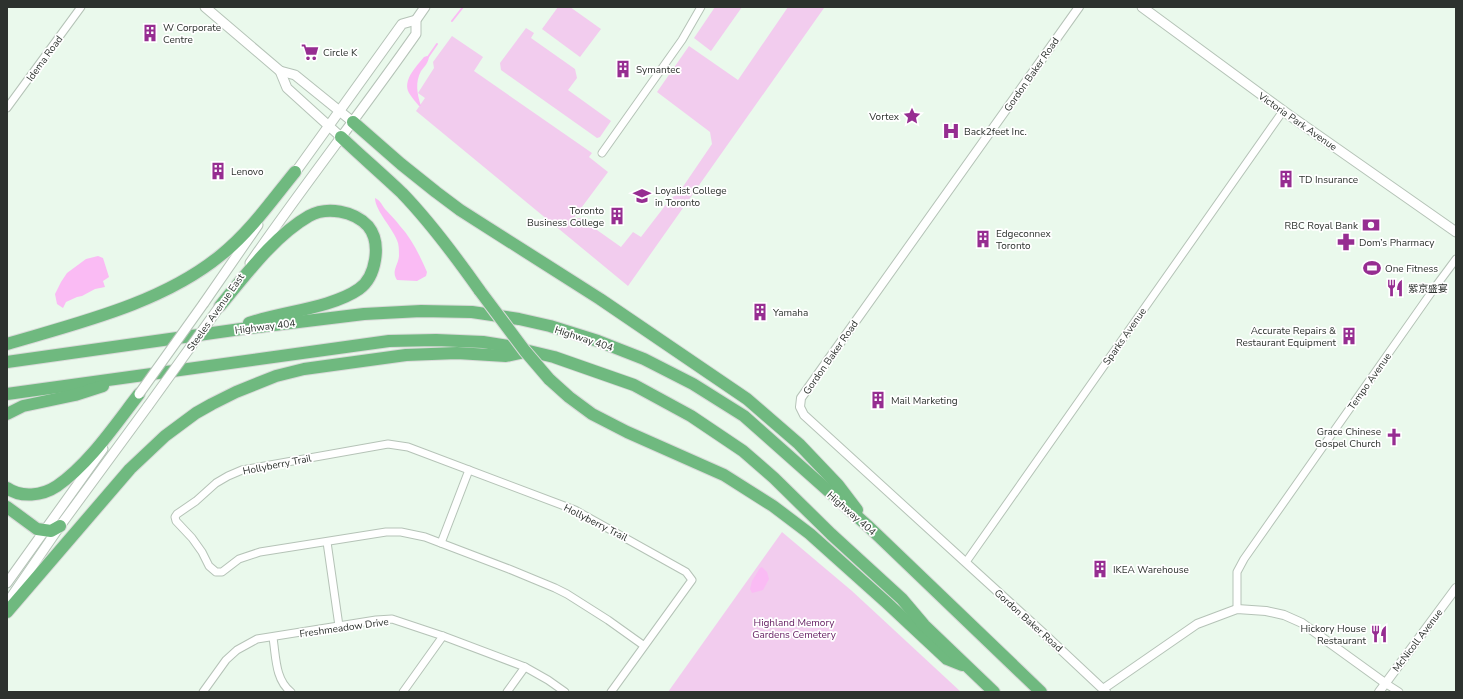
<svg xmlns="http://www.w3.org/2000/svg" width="1463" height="699" font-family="'Nunito Sans','Noto Sans SC',sans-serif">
  <rect width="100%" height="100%" fill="#eaf9ec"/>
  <!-- green -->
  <g fill="#f2ccee">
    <polygon points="558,7 570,7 601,29 580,57 542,29"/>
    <polygon points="715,7 742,7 711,51 694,38"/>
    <polygon points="788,7 824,8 628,286 416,111 425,98 418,93 434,68 433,62 452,36 483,57 474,71 592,153 589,157 608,172 573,219 580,218 621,247 633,232 641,237 671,198 678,194 712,144 710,132 657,92 689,46 738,80"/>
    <polygon points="526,28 534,33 531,38 575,69 577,78 568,90 611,121 600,137 597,138 501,70 500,63"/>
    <polygon points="782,532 852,591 961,692 668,692"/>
  </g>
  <!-- water -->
  <g fill="#fabbf4">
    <path d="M 427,56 L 429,57 C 428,63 425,66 421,71 C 415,82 417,94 421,106 L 419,106 C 416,102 412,98 409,93 C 402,80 417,66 424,57 Z"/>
    <path d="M 375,198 C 380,200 382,205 385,209 C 390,215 396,220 400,226 C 412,239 420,256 427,272 L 426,276 L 417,281 L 397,280 C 391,271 398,266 399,256 C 399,253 399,247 398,243 C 394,229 375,211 375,198 Z"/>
    <polygon points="98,256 103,258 109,277 103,281 105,287 95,289 82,296 77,297 66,302 63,308 57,304 55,294 61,282 67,273 86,259"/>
    <polygon points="760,568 762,567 767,572 769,579 763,590 752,593 750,589 752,581"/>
  </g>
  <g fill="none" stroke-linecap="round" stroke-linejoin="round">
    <!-- stream -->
    <g stroke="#fabbf4" stroke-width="2">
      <polyline points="452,21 463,7"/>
      <polyline points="428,57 437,44"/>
    </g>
    <!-- minor casing -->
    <g stroke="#b5c3b7" stroke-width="9">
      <g id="minor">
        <polyline points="7,108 81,7"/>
        <polyline points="602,153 682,40 701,7"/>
        <polyline points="327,542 339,626"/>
        <polyline points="441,543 469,470"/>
        <polyline points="966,562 1283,111"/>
        <polyline points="1237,609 1237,572 1244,559 1433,290 1456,259"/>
        <path d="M 273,638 C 276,656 275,680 291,692"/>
        <polyline points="1385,683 1399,692"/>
        <polyline points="203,692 226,660 237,650 257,639 376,620 392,619 443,636 525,667 548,680 565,692"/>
        <polyline points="403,692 443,636"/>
        <polyline points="507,692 525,667"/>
        <polyline points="611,692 692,580 686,572 575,510 408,447 388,444 242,470 228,476 216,483 196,501 177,514 175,517 176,521 192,538 202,552 209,566 216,572 222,572 239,559 260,552 386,532 401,532 425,537 509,569 555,588 567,594 608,620 643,645"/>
      </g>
    </g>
    <!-- tertiary casing -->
    <g stroke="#b5c3b7" stroke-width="10">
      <g id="tertiary">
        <polyline points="1079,7 801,398 800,407 804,415 1042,632 1106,692"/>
        <polyline points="1103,689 1197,624 1237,609 1266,611 1284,615 1302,623 1385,683"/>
        <polyline points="1379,692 1456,588"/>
      </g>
    </g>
    <!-- secondary casing -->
    <g stroke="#b5c3b7" stroke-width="11">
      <g id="secondary">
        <polyline points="205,7 280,71 287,88 341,137"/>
        <polyline points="1142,7 1289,115 1456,232"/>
        <polyline points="280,71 295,75 353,122"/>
        <polyline points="292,177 402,24 416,20"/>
        <path d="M 250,263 C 304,185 362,111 416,34 L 416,20 L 425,7"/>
        <polyline points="204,303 258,225"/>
        <polyline points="7,583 103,449"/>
        <polyline points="7,603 60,526 148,406"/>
      </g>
    </g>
    <!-- motorway casing -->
    <g stroke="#d9dad9" stroke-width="14">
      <g id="motorway">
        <polyline points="353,122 401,164 436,192 460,210 600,299 747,399 799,444 838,485 857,510"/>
        <path d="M 341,137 C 361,156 382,174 402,193 C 431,223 456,257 480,291"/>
        <path d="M 220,306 C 245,276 274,236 309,216 C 327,206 354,211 368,226 C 382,243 376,277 359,289 C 332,308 281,312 249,323"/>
        <path d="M 7,344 C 78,323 163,303 221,255 C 250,232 272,200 295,172"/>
        <polyline points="7,362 241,329 364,314 421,311 472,312 519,319 550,326 598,341 644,359 693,384 744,416 869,527 1041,692"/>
        <polyline points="549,379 569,397 592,414 627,432 724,475 773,506 810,534 887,603 947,659 962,665"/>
        <polyline points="7,394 389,341 436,340 483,342 508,346 554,357 634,385 691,416 743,451 774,478 831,534 902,599 924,625 994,692"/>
        <polyline points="7,414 23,406 75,395 103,386"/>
        <path d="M 7,488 C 21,498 42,496 57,486 C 89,464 115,425 139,394"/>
        <polyline points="7,507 37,529 51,531 60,526"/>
        <polyline points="7,612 130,469 165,436 196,413 212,404 236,392 276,376 304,369 406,355 457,353 506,356 525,352"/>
      </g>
    </g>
    <!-- minor -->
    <use href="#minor" stroke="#fff" stroke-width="7"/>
    <!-- tertiary -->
    <use href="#tertiary" stroke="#fff" stroke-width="8"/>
    <!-- secondary -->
    <use href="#secondary" stroke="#fff" stroke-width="9"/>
    <!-- motorway -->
    <use href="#motorway" stroke="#6fb97f" stroke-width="12"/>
    <!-- secondary-bridge casing -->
    <g stroke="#b5c3b7" stroke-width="11" stroke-linecap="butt">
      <g id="secondary-bridge">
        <polyline points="139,394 204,303"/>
        <polyline points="148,406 220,306"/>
      </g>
    </g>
    <!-- motorway-bridge casing -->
    <g stroke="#d9dad9" stroke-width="14" stroke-linecap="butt">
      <polyline id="motorway-bridge" points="480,291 525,351 549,379"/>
    </g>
    <!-- secondary-bridge -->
    <use href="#secondary-bridge" stroke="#fff" stroke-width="9"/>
    <!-- motorway-bridge -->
    <use href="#motorway-bridge" stroke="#6fb97f" stroke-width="12"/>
  </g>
  <!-- icons -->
  <defs>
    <g id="building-bare" transform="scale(1.38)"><path d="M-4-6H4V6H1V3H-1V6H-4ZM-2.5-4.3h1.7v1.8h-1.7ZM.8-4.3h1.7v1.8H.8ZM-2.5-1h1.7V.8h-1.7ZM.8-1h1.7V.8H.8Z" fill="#962d91" stroke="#fff" stroke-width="2.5" paint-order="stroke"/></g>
    <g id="supermarket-bare" transform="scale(1.38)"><path d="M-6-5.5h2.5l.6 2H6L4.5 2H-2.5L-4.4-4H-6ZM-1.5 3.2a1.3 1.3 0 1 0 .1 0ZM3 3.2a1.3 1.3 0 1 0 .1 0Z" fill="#962d91" stroke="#fff" stroke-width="2.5" paint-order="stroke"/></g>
    <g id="sight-bare" transform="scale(1.38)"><path d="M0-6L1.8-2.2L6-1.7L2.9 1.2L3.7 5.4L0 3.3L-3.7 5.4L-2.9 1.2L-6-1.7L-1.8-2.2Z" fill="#962d91" stroke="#fff" stroke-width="2.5" paint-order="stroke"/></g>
    <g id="hospital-bare" transform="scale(1.38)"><path d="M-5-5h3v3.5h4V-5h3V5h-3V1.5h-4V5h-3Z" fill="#962d91" stroke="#fff" stroke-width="2.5" paint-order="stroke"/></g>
    <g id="university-bare" transform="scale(1.38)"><path d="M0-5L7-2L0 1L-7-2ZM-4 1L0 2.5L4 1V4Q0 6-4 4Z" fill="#962d91" stroke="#fff" stroke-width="2.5" paint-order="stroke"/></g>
    <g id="bank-bare" transform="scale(1.38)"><path d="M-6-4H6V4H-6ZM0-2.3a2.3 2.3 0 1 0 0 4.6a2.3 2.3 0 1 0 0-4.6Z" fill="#962d91" stroke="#fff" stroke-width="2.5" paint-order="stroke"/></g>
    <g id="pharmacy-bare" transform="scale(1.38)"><path d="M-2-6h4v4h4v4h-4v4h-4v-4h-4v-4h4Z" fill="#962d91" stroke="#fff" stroke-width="2.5" paint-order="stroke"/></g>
    <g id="stadium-bare" transform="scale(1.38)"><path d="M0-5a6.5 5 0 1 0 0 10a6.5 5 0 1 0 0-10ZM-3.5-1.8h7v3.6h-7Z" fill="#962d91" stroke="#fff" stroke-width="2.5" paint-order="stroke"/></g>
    <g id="restaurant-bare" transform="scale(1.38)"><path d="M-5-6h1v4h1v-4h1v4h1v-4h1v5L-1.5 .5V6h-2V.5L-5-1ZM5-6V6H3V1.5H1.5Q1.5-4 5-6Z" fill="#962d91" stroke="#fff" stroke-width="2.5" paint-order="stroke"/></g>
    <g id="church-bare" transform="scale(1.38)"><path d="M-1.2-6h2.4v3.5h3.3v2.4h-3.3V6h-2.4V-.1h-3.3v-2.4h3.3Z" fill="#962d91" stroke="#fff" stroke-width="2.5" paint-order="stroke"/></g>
  </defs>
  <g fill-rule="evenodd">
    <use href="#building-bare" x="150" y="33"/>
    <use href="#supermarket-bare" x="310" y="52"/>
    <use href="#building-bare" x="623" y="69"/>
    <use href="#sight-bare" x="912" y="116"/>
    <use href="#hospital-bare" x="951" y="131"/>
    <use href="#building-bare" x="218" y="171"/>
    <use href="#building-bare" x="1286" y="179"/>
    <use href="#university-bare" x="642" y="196"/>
    <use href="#building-bare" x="617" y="216"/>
    <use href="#bank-bare" x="1371" y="225"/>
    <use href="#building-bare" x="983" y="239"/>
    <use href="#pharmacy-bare" x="1346" y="242"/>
    <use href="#stadium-bare" x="1372" y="268"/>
    <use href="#restaurant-bare" x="1395" y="288"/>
    <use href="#building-bare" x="760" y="312"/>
    <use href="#building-bare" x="1349" y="336"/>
    <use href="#building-bare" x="878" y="400"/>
    <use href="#church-bare" x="1394" y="437"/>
    <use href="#building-bare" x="1100" y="569"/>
    <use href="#restaurant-bare" x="1379" y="634"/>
  </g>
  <g text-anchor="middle" stroke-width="3.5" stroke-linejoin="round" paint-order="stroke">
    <!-- poi labels -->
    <g font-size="10" fill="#2d322e" stroke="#fff" text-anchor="start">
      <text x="163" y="31">W Corporate<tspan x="163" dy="12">Centre</tspan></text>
      <text x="323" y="56">Circle K</text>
      <text x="636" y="73">Symantec</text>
      <text x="899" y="120" text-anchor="end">Vortex</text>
      <text x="964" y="135">Back2feet Inc.</text>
      <text x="231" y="175">Lenovo</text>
      <text x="1299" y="183">TD Insurance</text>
      <text x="655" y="194">Loyalist College<tspan x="655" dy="12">in Toronto</tspan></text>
      <text x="604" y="214" text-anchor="end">Toronto<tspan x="604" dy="12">Business College</tspan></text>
      <text x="1358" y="229" text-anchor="end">RBC Royal Bank</text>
      <text x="996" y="237">Edgeconnex<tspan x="996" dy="12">Toronto</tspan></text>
      <text x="1359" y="246">Dom’s Pharmacy</text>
      <text x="1385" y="272">One Fitness</text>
      <text x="1408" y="292">紫京盛宴</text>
      <text x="773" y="316">Yamaha</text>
      <text x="1336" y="334" text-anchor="end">Accurate Repairs &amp;<tspan x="1336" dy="12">Restaurant Equipment</tspan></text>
      <text x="891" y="404">Mail Marketing</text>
      <text x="1381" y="435" text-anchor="end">Grace Chinese<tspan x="1381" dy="12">Gospel Church</tspan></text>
      <text x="1113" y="573">IKEA Warehouse</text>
      <text x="1366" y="632" text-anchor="end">Hickory House<tspan x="1366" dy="12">Restaurant</tspan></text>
    </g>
    <!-- street labels -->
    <g font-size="10" fill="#2d322e" stroke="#fff">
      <text transform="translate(44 58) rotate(-54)" y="4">Idema Road</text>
      <text transform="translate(1031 74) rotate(-55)" y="4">Gordon Baker Road</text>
      <text transform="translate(1298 121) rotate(35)" y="4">Victoria Park Avenue</text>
      <text transform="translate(215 312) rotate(-55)" y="4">Steeles Avenue East</text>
      <text transform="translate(265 326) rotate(-7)" y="4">Highway 404</text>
      <text transform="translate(1124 336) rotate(-55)" y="4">Sparks Avenue</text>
      <text transform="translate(584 338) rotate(18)" y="4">Highway 404</text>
      <text transform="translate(830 357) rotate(-55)" y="4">Gordon Baker Road</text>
      <text transform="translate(1369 381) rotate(-55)" y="4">Tempo Avenue</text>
      <text transform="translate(277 464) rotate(-11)" y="4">Hollyberry Trail</text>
      <text transform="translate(852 513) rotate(41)" y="4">Highway 404</text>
      <text transform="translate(596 522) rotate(27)" y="4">Hollyberry Trail</text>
      <text transform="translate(1029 620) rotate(42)" y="4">Gordon Baker Road</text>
      <text transform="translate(344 627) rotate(-8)" y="4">Freshmeadow Drive</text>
      <text transform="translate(1417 640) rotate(-53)" y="4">McNicoll Avenue</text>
    </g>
    <!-- park labels -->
    <g font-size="10" fill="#631c60" stroke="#fff">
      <text x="794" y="626">Highland Memory<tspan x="794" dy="12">Gardens Cemetery</tspan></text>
    </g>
  </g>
  <!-- border -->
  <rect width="1463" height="699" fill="none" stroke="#2d322e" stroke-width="16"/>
</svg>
